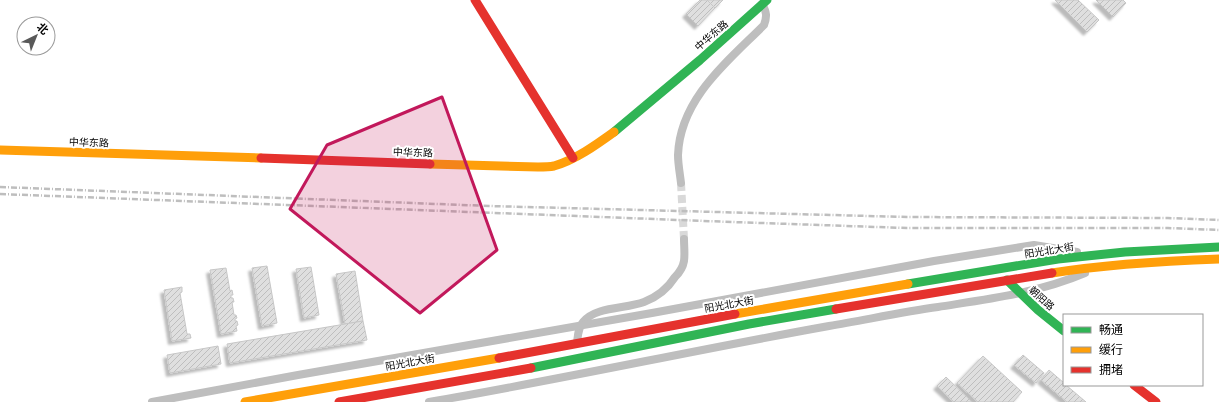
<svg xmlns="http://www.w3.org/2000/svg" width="1219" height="402" font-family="Arial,'Noto Sans SC',sans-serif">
  <defs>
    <pattern id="building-hatch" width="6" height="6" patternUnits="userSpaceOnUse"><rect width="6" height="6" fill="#dfdfdf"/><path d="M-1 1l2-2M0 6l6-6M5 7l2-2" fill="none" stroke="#bebebe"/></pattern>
    <filter id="shadow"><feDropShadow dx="-3.5" dy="3.5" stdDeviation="1" flood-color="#0004"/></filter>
  </defs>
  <rect width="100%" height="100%" fill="#fff"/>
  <!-- building -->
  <g fill="url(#building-hatch)" stroke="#c7c7c7" filter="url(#shadow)">
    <polygon points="700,0 707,0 715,8 698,26 686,14"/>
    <polygon points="707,0 723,0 715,8"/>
    <polygon points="1055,0 1078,0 1099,20 1087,32"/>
    <polygon points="1096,0 1123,0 1126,3 1113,17"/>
    <polygon points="267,266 277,323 262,326 252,268"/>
    <polygon points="311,267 319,315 304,318 296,269"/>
    <polygon points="226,268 230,291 232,290 233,295 231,295 231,298 233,298 234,302 232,302 234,315 236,315 237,318 235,319 235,321 237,321 238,325 236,326 237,331 221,334 210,270"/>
    <polygon points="355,271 363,321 345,324 336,274"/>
    <polygon points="182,287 182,292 180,293 187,334 190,334 191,338 172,341 164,290"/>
    <polygon points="363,321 367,340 230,363 227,344"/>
    <polygon points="218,346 221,364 170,373 167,355"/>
    <polygon points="1023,355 1044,373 1036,383 1014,365"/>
    <polygon points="983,356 1022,392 1013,402 978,402 957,383"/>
    <polygon points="1049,370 1064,383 1064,385 1066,385 1086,402 1067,402 1041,380"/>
    <polygon points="946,377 972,402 954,402 937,386"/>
  </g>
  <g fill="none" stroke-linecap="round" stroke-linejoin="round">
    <!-- street-tunnel -->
    <polyline stroke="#d9d9d9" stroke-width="8" stroke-dasharray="8 4" stroke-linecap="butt" points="681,183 684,239"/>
    <!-- street -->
    <g stroke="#bebebe" stroke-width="8">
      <path d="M 681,183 C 680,174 678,164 678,155 C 680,99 727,62 764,25 C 767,17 767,12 762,4"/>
      <path d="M 577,343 C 578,335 578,328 583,322 C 596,306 626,309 644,302 C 657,297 668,288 675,277 C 679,273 683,267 684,261 C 685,254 684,246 684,239"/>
      <polyline points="152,402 298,375 652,313 934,261 1034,245 1077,252"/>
      <path d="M 429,402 C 563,379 695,350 829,326 C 865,320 902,312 938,307 C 988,299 1038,293 1085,273"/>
    </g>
    <!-- fast -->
    <g stroke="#30b455" stroke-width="9">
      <polyline points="614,132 700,60 767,0"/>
      <polyline points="1007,280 1038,310 1064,331"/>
      <polyline points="908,284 1058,259 1125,252 1219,247"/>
      <polyline points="531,368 749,324 836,309"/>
    </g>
    <!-- slow -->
    <g stroke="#ff9f0a" stroke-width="9">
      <polyline points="0,150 261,158"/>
      <path d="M 430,164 L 538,167 C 543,167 549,167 554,166 C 575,160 596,145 614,132"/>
      <path d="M 1052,273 C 1108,264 1163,261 1219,259"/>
      <polyline points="735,314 908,284"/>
      <polyline points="245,402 499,358"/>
    </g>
    <!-- jam -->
    <g stroke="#e5322d" stroke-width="9">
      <polyline points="475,0 573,158"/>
      <polyline points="261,158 430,164"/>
      <polyline points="836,309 1052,273"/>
      <polyline points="499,358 735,314"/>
      <polyline points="1134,385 1156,402"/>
      <polyline points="339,402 531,368"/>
    </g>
    <!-- rail -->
    <g stroke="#bebebe" stroke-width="2.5" stroke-dasharray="6 2 1 2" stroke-linecap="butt">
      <polyline points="0,187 489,206 907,217 1168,218 1219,220"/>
      <polyline points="0,194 732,222 907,228 1168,228 1219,230"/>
    </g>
  </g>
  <!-- marked area -->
  <path fill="#c2185b" fill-opacity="0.2" stroke="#c2185b" stroke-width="3" stroke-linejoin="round" d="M 442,97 L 497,250 L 420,313 L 290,209 L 327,145 Z"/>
  <g text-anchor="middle" stroke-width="4" stroke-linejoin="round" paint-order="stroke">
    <!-- street labels -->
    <g font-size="10" fill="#000" stroke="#fff">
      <text transform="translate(711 35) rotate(-41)" y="4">中华东路</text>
      <text transform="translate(89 142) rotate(2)" y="4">中华东路</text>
      <text transform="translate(413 152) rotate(2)" y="4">中华东路</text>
      <text transform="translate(1049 250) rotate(-9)" y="4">阳光北大街</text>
      <text transform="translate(1042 298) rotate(42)" y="4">朝阳路</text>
      <text transform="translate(729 304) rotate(-10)" y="4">阳光北大街</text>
      <text transform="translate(410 362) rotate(-10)" y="4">阳光北大街</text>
    </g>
  </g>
  <!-- legend -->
  <rect x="1063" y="314" width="140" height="72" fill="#ffffff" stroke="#999999"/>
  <rect x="1071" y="327" width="20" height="6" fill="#30b455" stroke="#999999"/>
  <text x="1099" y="334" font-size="12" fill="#000000">畅通</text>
  <rect x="1071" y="347" width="20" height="6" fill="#ff9f0a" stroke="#999999"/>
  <text x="1099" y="354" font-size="12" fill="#000000">缓行</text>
  <rect x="1071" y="367" width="20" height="6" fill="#e5322d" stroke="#999999"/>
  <text x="1099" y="374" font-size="12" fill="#000000">拥堵</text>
  <!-- north arrow -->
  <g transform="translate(36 36) rotate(43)"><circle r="19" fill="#ffffff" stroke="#999999"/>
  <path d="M0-3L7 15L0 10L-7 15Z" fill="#595959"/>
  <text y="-6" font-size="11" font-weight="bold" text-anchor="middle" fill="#000000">北</text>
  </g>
</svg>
